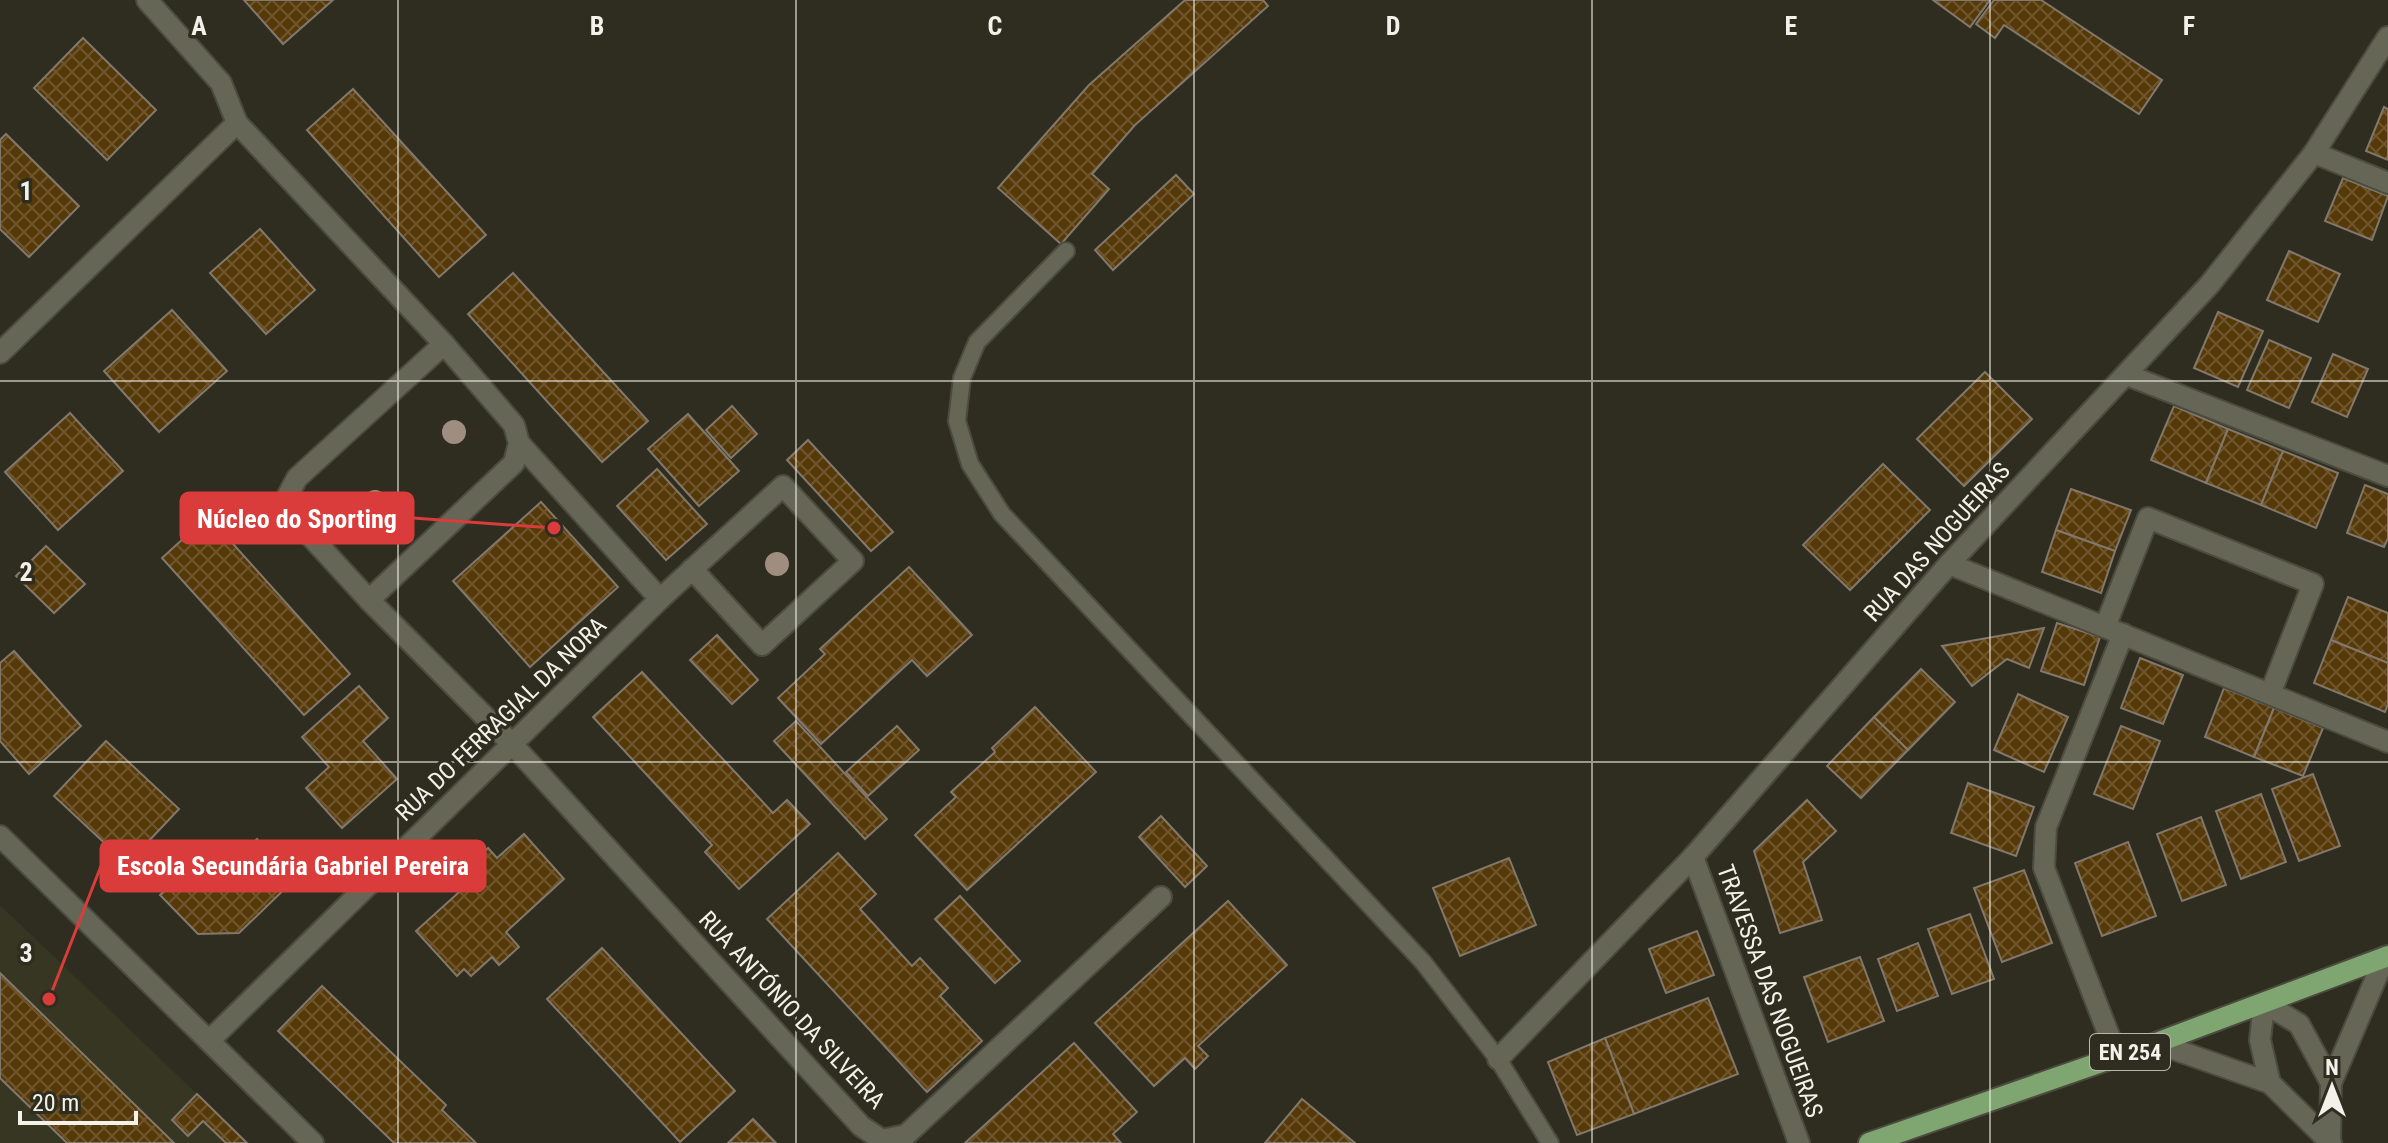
<svg xmlns="http://www.w3.org/2000/svg" width="2388" height="1143" font-family="'Roboto Condensed',sans-serif">
  <defs>
    <pattern id="building-cross-hatch" width="8" height="8" patternUnits="userSpaceOnUse" patternTransform="scale(2)"><rect width="8" height="8" fill="#563909"/><path d="M0 0l8 8M0 8l8-8" fill="none" stroke="#6f562d"/></pattern>
  </defs>
  <rect width="100%" height="100%" fill="#2e2d20"/>
  <!-- built -->
  <polygon fill="#363622" points="0,905 197,1094 247,1143 0,1143"/>
  <!-- building -->
  <g fill="url(#building-cross-hatch)" stroke="#82786c" stroke-width="2">
    <polygon points="244,0 333,0 283,44"/>
    <polygon points="1185,0 1263,0 1268,6 1135,125 1092,174 1109,189 1061,244 998,188 1089,85"/>
    <polygon points="1933,0 1990,0 1970,27"/>
    <polygon points="1994,0 2041,0 2162,80 2139,114 2004,25 1995,38 1976,24"/>
    <polygon points="83,38 156,110 107,160 34,88"/>
    <polygon points="353,89 486,235 439,277 307,130"/>
    <polygon points="2384,107 2388,109 2388,160 2366,151"/>
    <polygon points="6,134 79,206 29,257 0,229 0,140"/>
    <polygon points="1176,175 1194,194 1113,270 1095,250"/>
    <polygon points="2343,178 2388,196 2372,240 2325,221"/>
    <polygon points="260,229 315,290 266,334 210,273"/>
    <polygon points="2289,251 2340,274 2318,322 2267,300"/>
    <polygon points="513,273 648,421 602,462 468,314"/>
    <polygon points="172,310 227,371 159,432 104,371"/>
    <polygon points="2218,312 2263,331 2238,387 2194,368"/>
    <polygon points="2269,340 2311,358 2289,408 2247,390"/>
    <polygon points="2333,354 2368,369 2347,417 2312,402"/>
    <polygon points="1985,372 2032,419 1964,486 1917,439"/>
    <polygon points="732,406 757,434 731,458 706,430"/>
    <polygon points="2174,406 2228,429 2206,483 2151,460"/>
    <polygon points="70,413 123,471 58,530 5,472"/>
    <polygon points="688,414 739,471 699,506 648,449"/>
    <polygon points="2228,429 2283,451 2261,505 2206,483"/>
    <polygon points="808,440 893,532 871,551 787,460"/>
    <polygon points="2283,451 2338,473 2316,528 2261,505"/>
    <polygon points="1883,464 1930,510 1850,590 1803,545"/>
    <polygon points="657,469 707,524 666,560 617,506"/>
    <polygon points="2365,485 2388,494 2388,538 2384,547 2347,533"/>
    <polygon points="2071,489 2131,510 2115,551 2056,530"/>
    <polygon points="541,502 618,587 530,667 453,581"/>
    <polygon points="208,516 350,674 304,715 162,558"/>
    <polygon points="2056,530 2115,551 2101,593 2042,572"/>
    <polygon points="46,546 85,584 54,613 16,576"/>
    <polygon points="909,567 972,635 927,676 912,660 821,744 778,698 825,654 820,649"/>
    <polygon points="2348,597 2388,613 2388,663 2331,640"/>
    <polygon points="2057,623 2100,637 2084,685 2041,671"/>
    <polygon points="2044,628 2029,668 2007,659 1972,686 1942,646"/>
    <polygon points="717,635 758,680 732,704 690,660"/>
    <polygon points="2331,640 2388,663 2388,704 2385,712 2314,683"/>
    <polygon points="14,651 81,726 29,774 0,741 0,663"/>
    <polygon points="2140,658 2183,675 2163,724 2121,708"/>
    <polygon points="1921,669 1955,702 1908,750 1874,717"/>
    <polygon points="642,672 773,813 787,800 810,824 739,889 705,852 712,845 593,717"/>
    <polygon points="359,686 388,718 363,741 397,779 342,828 306,788 329,767 302,737"/>
    <polygon points="2224,688 2274,708 2254,757 2205,737"/>
    <polygon points="2018,694 2068,717 2044,772 1994,750"/>
    <polygon points="1035,707 1096,772 967,890 915,835 956,797 951,792 995,752 992,748"/>
    <polygon points="2274,708 2323,728 2303,776 2254,757"/>
    <polygon points="1874,717 1908,750 1861,798 1827,766"/>
    <polygon points="796,721 887,819 865,839 774,741"/>
    <polygon points="897,726 919,750 868,796 846,772"/>
    <polygon points="2121,726 2160,741 2133,809 2094,794"/>
    <polygon points="106,741 179,809 127,864 54,796"/>
    <polygon points="2313,774 2340,846 2299,861 2272,789"/>
    <polygon points="1968,783 2034,807 2016,856 1951,833"/>
    <polygon points="2261,794 2286,862 2241,879 2216,811"/>
    <polygon points="1807,800 1836,831 1803,862 1822,920 1780,933 1754,851"/>
    <polygon points="1161,816 1207,866 1185,887 1139,837"/>
    <polygon points="2201,817 2226,885 2182,901 2157,834"/>
    <polygon points="524,834 564,879 506,932 519,947 499,965 492,957 471,976 464,969 457,976 416,931 478,875 470,865 488,848 497,858"/>
    <polygon points="257,839 295,879 239,933 198,934 160,895 188,868 207,887"/>
    <polygon points="2128,842 2156,916 2102,936 2075,863"/>
    <polygon points="838,853 876,894 860,909 912,966 920,958 948,988 940,996 982,1041 927,1092 767,919"/>
    <polygon points="1509,858 1536,925 1460,956 1433,888"/>
    <polygon points="2024,870 2052,943 2002,962 1974,888"/>
    <polygon points="960,896 1020,961 995,983 935,919"/>
    <polygon points="1228,901 1287,965 1198,1046 1208,1056 1195,1069 1185,1058 1154,1086 1095,1023"/>
    <polygon points="1970,914 1994,979 1952,994 1928,929"/>
    <polygon points="1697,931 1714,975 1666,993 1649,949"/>
    <polygon points="1918,943 1938,996 1897,1011 1878,959"/>
    <polygon points="602,948 735,1091 680,1142 547,999"/>
    <polygon points="1860,957 1884,1021 1828,1042 1804,977"/>
    <polygon points="0,973 174,1143 67,1143 0,1078"/>
    <polygon points="322,986 446,1105 442,1110 476,1143 394,1143 278,1031"/>
    <polygon points="1708,998 1738,1074 1634,1114 1605,1038"/>
    <polygon points="1605,1038 1634,1114 1577,1135 1548,1062"/>
    <polygon points="1074,1043 1137,1112 1113,1134 1121,1143 965,1143"/>
    <polygon points="197,1094 247,1143 226,1143 203,1121 188,1136 172,1120"/>
    <polygon points="1302,1099 1355,1143 1265,1143"/>
    <polygon points="753,1119 776,1143 728,1143"/>
  </g>
  <g fill="none" stroke-linecap="round" stroke-linejoin="round">
    <!-- lane casing -->
    <g stroke="#4b4b3f" stroke-width="20">
      <polyline id="lane" points="1066,251 977,342 962,378 957,421 970,464 1002,514 1423,962 1498,1059 1550,1143"/>
    </g>
    <!-- street casing -->
    <g stroke="#4b4b3f" stroke-width="24">
      <g id="street">
        <polyline points="237,123 444,344"/>
        <polyline points="2314,153 2388,183"/>
        <polyline points="0,353 237,123 221,83 147,0"/>
        <polyline points="2127,375 2388,476"/>
        <polyline points="519,443 660,599"/>
        <polyline points="1949,564 2388,742"/>
        <polyline points="369,600 514,463 519,443 514,425 444,344 297,478 288,495 292,516 369,600 512,744 861,1126 882,1140 906,1135 1161,897"/>
        <polyline points="2105,627 2148,518 2313,584 2270,694"/>
        <polyline points="0,836 313,1143"/>
        <polyline points="1693,857 1799,1143"/>
        <polyline points="210,1040 660,599 783,486 853,561 762,645 692,569"/>
        <polyline points="2156,1043 2270,1083 2331,1143"/>
        <polyline points="2117,1056 2044,868 2046,827 2123,634"/>
        <polyline points="1498,1059 1693,857 1949,564 2210,284 2314,153 2388,37"/>
        <polyline points="2270,1083 2260,1040 2264,1003 2299,1024 2331,1083"/>
        <polyline points="2330,1141 2331,1083 2385,957"/>
      </g>
    </g>
    <!-- primary casing -->
    <g stroke="#4b4b3f" stroke-width="24">
      <polyline id="primary" points="1869,1143 2156,1043 2388,956"/>
    </g>
    <!-- lane -->
    <use href="#lane" stroke="#666657" stroke-width="16"/>
    <!-- street -->
    <use href="#street" stroke="#666657" stroke-width="20"/>
    <!-- primary -->
    <use href="#primary" stroke="#7fa570" stroke-width="20"/>
  </g>
  <!-- trees -->
  <g fill="#9f8d80">
    <circle cx="454" cy="432" r="12"/>
    <circle cx="375" cy="502" r="12"/>
    <circle cx="777" cy="564" r="12"/>
  </g>
  <!-- grid -->
  <path fill="none" stroke="#f2f2ea" stroke-width="2" stroke-opacity="0.55" d="M 398,0 L 398,1143M 796,0 L 796,1143M 1194,0 L 1194,1143M 1592,0 L 1592,1143M 1990,0 L 1990,1143M 0,381 L 2388,381M 0,762 L 2388,762"/>
  <g text-anchor="middle" stroke-width="7" stroke-linejoin="round" paint-order="stroke">
    <!-- shield labels -->
    <rect fill="#2e2d20" stroke="#b7b7ad" stroke-width="2" x="2090" y="1034" width="80" height="36" rx="6"/>
    <g font-size="22" font-weight="bold" fill="#f2f2ea">
      <text x="2130" y="1060">EN 254</text>
    </g>
    <!-- street labels -->
    <g font-size="24" fill="#f2f2ea" stroke="#2e2d20">
      <text transform="translate(1937 542) rotate(-48)" y="8">RUA DAS NOGUEIRAS</text>
      <text transform="translate(501 719) rotate(-44)" y="8">RUA DO FERRAGIAL DA NORA</text>
      <text transform="translate(1770 991) rotate(70)" y="8">TRAVESSA DAS NOGUEIRAS</text>
      <text transform="translate(792 1010) rotate(47)" y="8">RUA ANTÓNIO DA SILVEIRA</text>
    </g>
  </g>
  <g font-size="26" text-anchor="middle" font-weight="bold" fill="#f2f2ea" stroke="#2e2d20" stroke-width="7" stroke-linejoin="round" paint-order="stroke">
    <text x="199" y="35">A</text>
    <text x="597" y="35">B</text>
    <text x="995" y="35">C</text>
    <text x="1393" y="35">D</text>
    <text x="1791" y="35">E</text>
    <text x="2189" y="35">F</text>
    <text x="26" y="200">1</text>
    <text x="26" y="581">2</text>
    <text x="26" y="962">3</text>
  </g>
  <!-- callouts -->
  <path fill="none" stroke="#d93c3b" stroke-width="3" d="M554 528L413 518M49 999L101 866"/>
  <g fill="#d93c3b" stroke="#2e2d20" stroke-width="3">
    <circle cx="554" cy="528" r="8"/>
    <circle cx="49" cy="999" r="8"/>
  </g>
  <g fill="#d93c3b" stroke="#d93c3b" stroke-width="3">
    <rect x="181" y="493" width="232" height="50" rx="8"/>
    <rect x="101" y="841" width="384" height="50" rx="8"/>
  </g>
  <g font-size="26" text-anchor="middle" font-weight="bold" fill="#fff">
    <text x="297" y="528">Núcleo do Sporting</text>
    <text x="293" y="875">Escola Secundária Gabriel Pereira</text>
  </g>
  <!-- north arrow -->
  <g transform="translate(2332 1087)" stroke="#2e2d20" stroke-width="6" paint-order="stroke">
  <path d="M0-6L14 30L0 20L-14 30Z" fill="#f2f2ea"/>
  <text y="-12" font-size="22" font-weight="bold" text-anchor="middle" fill="#f2f2ea">N</text>
  </g>
  <!-- scale -->
  <path d="M20 1111v12h116v-12" fill="none" stroke="#f2f2ea" stroke-width="4"/>
  <text x="32" y="1111" font-size="24" fill="#f2f2ea" stroke="#2e2d20" stroke-width="6" paint-order="stroke">20 m</text>
</svg>
